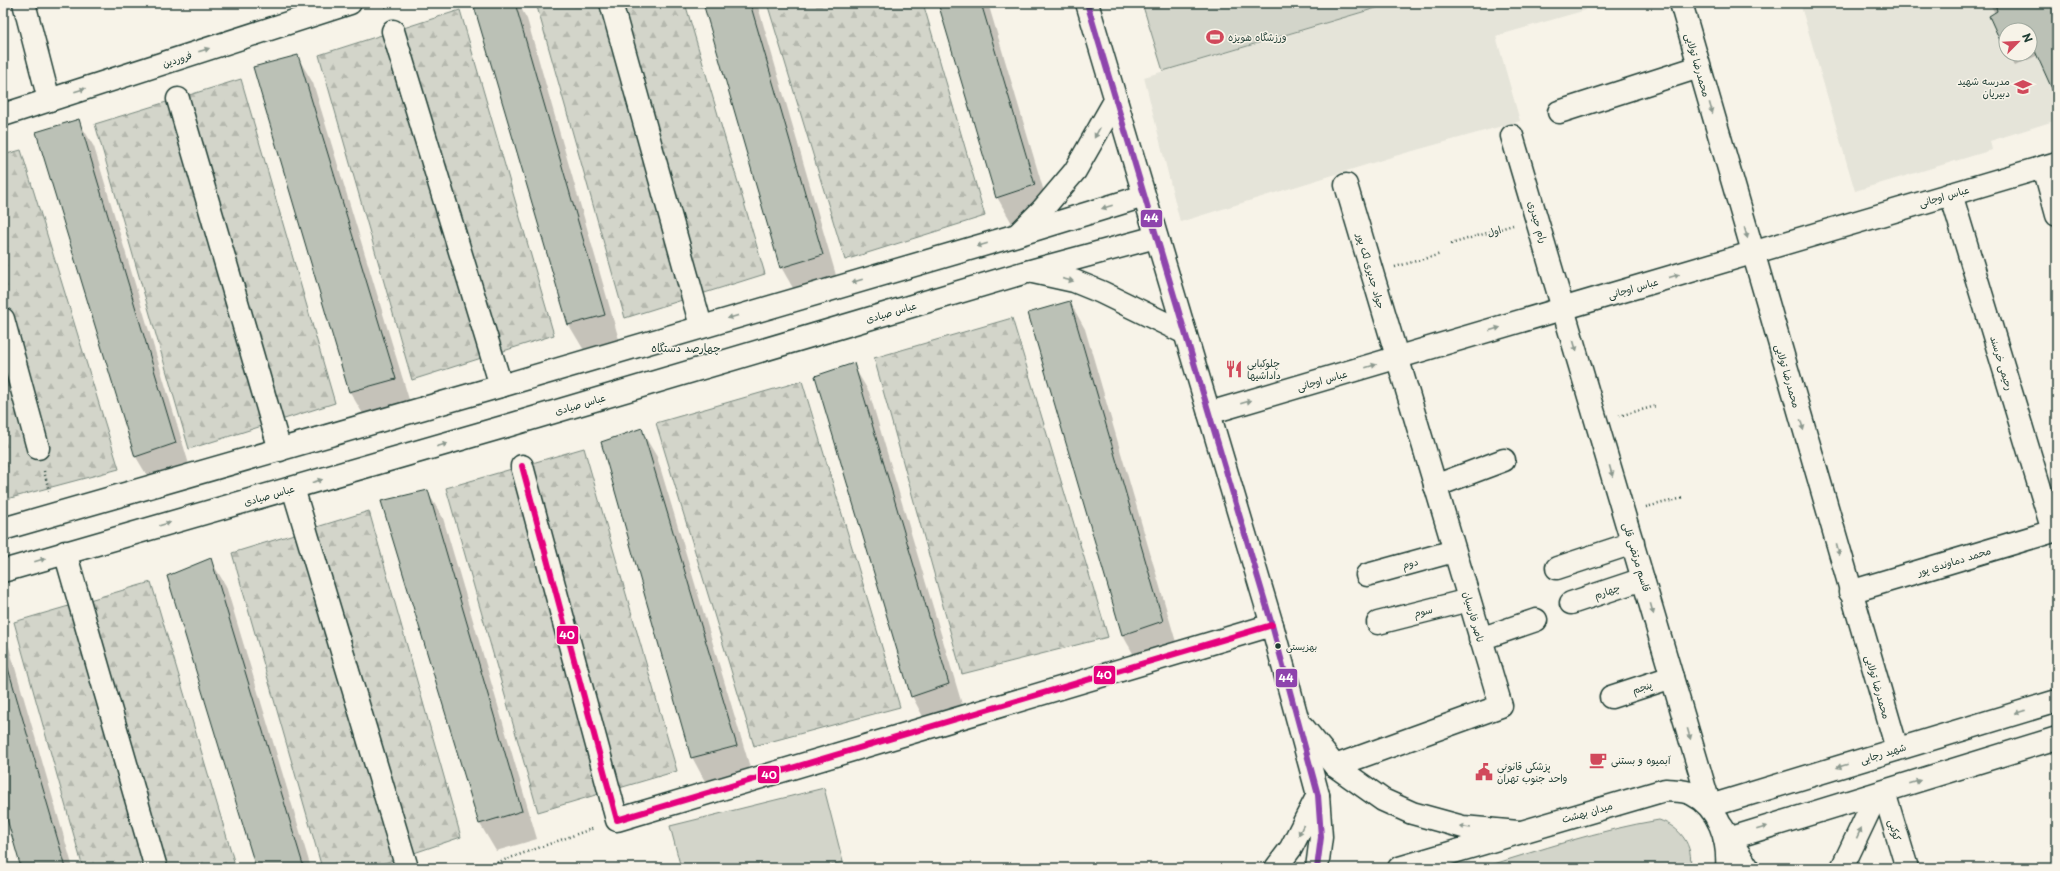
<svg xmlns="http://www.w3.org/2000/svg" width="2060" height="871" font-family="'Playpen Sans','Playpen Sans Arabic',sans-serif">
  <defs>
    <pattern id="forest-firs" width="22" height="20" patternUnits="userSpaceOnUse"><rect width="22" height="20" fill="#d3d5ca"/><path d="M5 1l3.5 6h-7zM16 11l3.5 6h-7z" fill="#b5b8ae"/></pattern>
  </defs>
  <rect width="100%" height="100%" fill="#f7f3e8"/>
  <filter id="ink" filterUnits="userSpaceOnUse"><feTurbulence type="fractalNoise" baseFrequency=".025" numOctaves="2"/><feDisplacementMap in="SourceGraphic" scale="8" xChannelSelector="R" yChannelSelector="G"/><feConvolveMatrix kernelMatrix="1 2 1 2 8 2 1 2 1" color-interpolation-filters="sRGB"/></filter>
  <g filter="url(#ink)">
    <!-- built -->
    <g fill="#e5e4d9" fill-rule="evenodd">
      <polygon points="1394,3 1584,3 1586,10 1496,36 1520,121 1395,156 1180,222 1144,77"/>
      <path d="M 1800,3 L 2057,3 L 2057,120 L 1990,141 L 1992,150 L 1855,191 ZM 2006,30 L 2030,30 L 2030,54 L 2006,54 Z"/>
    </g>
    <!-- grass -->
    <g fill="#d3d5ca" stroke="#79897f">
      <polygon points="1142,3 1393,3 1163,71"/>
      <polygon points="824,788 843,862 819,868 681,868 670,826"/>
      <path d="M 1659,820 C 1680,827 1694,845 1690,868 L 1481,868 C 1540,850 1598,830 1659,820 Z"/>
    </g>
    <!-- forest -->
    <g fill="url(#forest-firs)" stroke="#79897f">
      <polygon points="536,3 685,3 765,274 625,318"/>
      <polygon points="767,3 923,3 985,216 845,260"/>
      <polygon points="460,10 554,335 412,380 319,55"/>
      <polygon points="241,79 335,403 189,449 95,124"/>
      <polygon points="21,150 119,469 3,500 3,155"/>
      <polygon points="1012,318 1108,637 962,674 874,358"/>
      <polygon points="802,381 900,707 754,746 656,423"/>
      <polygon points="584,448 677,771 538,812 446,488"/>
      <polygon points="369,511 461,837 370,868 322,868 232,553"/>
      <polygon points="151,582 236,868 83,868 14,622"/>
    </g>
    <!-- shadow -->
    <g fill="#0003">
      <polygon points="476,3 518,3 527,19 620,343 585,352 569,325 474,4"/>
      <polygon points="704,3 757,3 838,282 797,295 781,267"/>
      <polygon points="939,3 988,3 1050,212 1013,225 997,197"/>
      <polygon points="1989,3 2057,3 2057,98 2038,55 2015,66 2008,54 2030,54 2030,30 2006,30 2006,51 1995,13"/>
      <polygon points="297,56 313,83 411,406 366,419 350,392 254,68"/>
      <polygon points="78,120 94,147 191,471 152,484 136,457"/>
      <polygon points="1070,302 1085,329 1178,649 1138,662 1122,634"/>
      <polygon points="853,365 869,392 964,711 927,724 912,696"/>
      <polygon points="641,430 657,457 752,774 707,785 692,757"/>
      <polygon points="427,491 443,518 537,839 496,851 480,824 382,502"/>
      <polygon points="210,559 226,586 311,868 257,868"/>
      <polygon points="3,637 9,647 73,868 22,868 3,801"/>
    </g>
    <!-- building -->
    <g fill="#bbc1b6" stroke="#1f3d34">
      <polygon points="473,3 515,3 605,315 568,325"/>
      <polygon points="703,3 750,3 823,255 780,268"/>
      <polygon points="938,3 981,3 1035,185 996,198"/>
      <polygon points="1995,3 2057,3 2057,100 2030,40 2030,30 2006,30 2006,45 2003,47 1989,16 1997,11"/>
      <polygon points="298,55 396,379 349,392 253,67"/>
      <polygon points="79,119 176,443 135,457 36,132"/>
      <polygon points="1070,301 1163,621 1122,635 1028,313"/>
      <polygon points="854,363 949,684 911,697 815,376"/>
      <polygon points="642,428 737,746 691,758 601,442"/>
      <polygon points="428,490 522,811 479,824 381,501"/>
      <polygon points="211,558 304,868 256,868 167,576"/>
      <polygon points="3,651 66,868 21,868 3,805"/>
    </g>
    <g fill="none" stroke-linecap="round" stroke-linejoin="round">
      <!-- minor casing -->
      <g stroke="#1f3d34" stroke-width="25">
        <g id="minor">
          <polyline points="24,3 49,100"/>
          <polyline points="611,3 701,326"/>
          <polyline points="393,31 501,386"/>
          <polyline points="178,99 280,450"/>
          <polyline points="1559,112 1699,67"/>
          <polyline points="1512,136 1710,806"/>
          <polyline points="2044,167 2057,215"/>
          <polyline points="1951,194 2053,531"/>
          <polyline points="3,319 38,448"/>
          <polyline points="522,466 617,820 1272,625"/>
          <polyline points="1435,486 1504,460"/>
          <polyline points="293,488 407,868"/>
          <polyline points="65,552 156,868"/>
          <polyline points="1557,568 1633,543"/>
          <polyline points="1367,575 1454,551"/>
          <polyline points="1850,592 2057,530"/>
          <polyline points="1571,603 1643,579"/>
          <polyline points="1378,623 1469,600"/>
          <polyline points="1480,639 1536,620"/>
          <polyline points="1611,697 1672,677"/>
          <polyline points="1335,766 1501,706 1346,185"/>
          <polyline points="1884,792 1907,868"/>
        </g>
      </g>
      <!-- tertiary casing -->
      <g stroke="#1f3d34" stroke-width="25">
        <g id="tertiary">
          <polyline points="1087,3 1272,625 1318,795 1321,837 1317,868"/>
          <polyline points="3,115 350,3"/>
          <polyline points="1019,233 1042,210 1075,171 1116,99"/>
          <polyline points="1033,272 1074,281 1101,292 1185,333"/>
          <polyline points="1209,413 2057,163"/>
          <polyline points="3,529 501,386 1017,235 1144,196"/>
          <polyline points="3,571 510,425 1030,271 1156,237"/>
          <polyline points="1303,727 1335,766 1383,800 1412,813 1463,827 1518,832"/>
          <polyline points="1276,868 1291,848 1318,795"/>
        </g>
      </g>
      <!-- secondary casing -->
      <g stroke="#1f3d34" stroke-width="25">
        <polyline id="secondary" points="1681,3 1897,749"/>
      </g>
      <!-- primary casing -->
      <g stroke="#1f3d34" stroke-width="25">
        <g id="primary">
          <polyline points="1710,806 2057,701"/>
          <polyline points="1722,827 1748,868"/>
          <polyline points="1725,840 2057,738"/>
          <polyline points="1842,868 1877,794"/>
        </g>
      </g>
      <!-- trunk casing -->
      <g stroke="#1f3d34" stroke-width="25">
        <path id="trunk" d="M 1399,868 L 1665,790 C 1674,791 1684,790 1692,794 C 1719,807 1729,840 1727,868"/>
      </g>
      <!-- path -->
      <g stroke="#1f3d34" stroke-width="2.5" stroke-dasharray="1 3" stroke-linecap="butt">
        <polyline points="384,3 386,9"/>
        <polyline points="1451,244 1513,225"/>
        <polyline points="1395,267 1441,254"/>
        <polyline points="1619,416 1656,406"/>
        <polyline points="44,471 49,491"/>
        <polyline points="1646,507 1683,498"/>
        <polyline points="482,868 594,828"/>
      </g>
      <!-- minor -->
      <use href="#minor" stroke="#f7f3e8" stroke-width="22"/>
      <!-- tertiary -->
      <use href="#tertiary" stroke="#f7f3e8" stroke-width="22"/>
      <!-- secondary -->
      <use href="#secondary" stroke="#f7f3e8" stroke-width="22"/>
      <!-- primary -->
      <use href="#primary" stroke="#f7f3e8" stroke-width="22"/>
      <!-- trunk -->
      <use href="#trunk" stroke="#f7f3e8" stroke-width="22"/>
      <!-- bus-1 casing -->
      <g stroke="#f7f3e8" stroke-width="9">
        <polyline id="bus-1" points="1087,3 1272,625 1318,795 1321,837 1317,868"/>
      </g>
      <!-- bus-2 casing -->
      <g stroke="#f7f3e8" stroke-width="9">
        <polyline id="bus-2" points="522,466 617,820 1272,625"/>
      </g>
      <!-- bus-1 -->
      <use href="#bus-1" stroke="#8e44ad" stroke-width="6"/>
      <!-- bus-2 -->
      <use href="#bus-2" stroke="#e5007d" stroke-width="6"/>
    </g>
    <!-- one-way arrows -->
    <defs><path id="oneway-solid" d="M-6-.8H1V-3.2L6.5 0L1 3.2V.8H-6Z"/></defs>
    <g fill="#8b988e">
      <use href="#oneway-solid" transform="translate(204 50) rotate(-18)"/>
      <use href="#oneway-solid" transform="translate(80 90) rotate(-18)"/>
      <use href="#oneway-solid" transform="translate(1711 108) rotate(74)"/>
      <use href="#oneway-solid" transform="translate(1097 133) rotate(119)"/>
      <use href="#oneway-solid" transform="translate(1107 207) rotate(163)"/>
      <use href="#oneway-solid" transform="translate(1746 233) rotate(74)"/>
      <use href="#oneway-solid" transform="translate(982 245) rotate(164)"/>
      <use href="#oneway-solid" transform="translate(1674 276) rotate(-16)"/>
      <use href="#oneway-solid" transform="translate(1068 280) rotate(13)"/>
      <use href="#oneway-solid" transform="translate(857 281) rotate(164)"/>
      <use href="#oneway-solid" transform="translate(733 317) rotate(164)"/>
      <use href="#oneway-solid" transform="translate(1495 329) rotate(-16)"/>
      <use href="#oneway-solid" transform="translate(1575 346) rotate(74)"/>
      <use href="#oneway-solid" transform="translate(1371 366) rotate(-16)"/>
      <use href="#oneway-solid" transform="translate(1246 402) rotate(-16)"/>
      <use href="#oneway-solid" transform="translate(1802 425) rotate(74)"/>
      <use href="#oneway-solid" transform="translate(442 445) rotate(-16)"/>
      <use href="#oneway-solid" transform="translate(1611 471) rotate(74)"/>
      <use href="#oneway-solid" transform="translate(317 481) rotate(-16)"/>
      <use href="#oneway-solid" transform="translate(165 524) rotate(-16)"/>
      <use href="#oneway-solid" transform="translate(1838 550) rotate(74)"/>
      <use href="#oneway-solid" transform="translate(40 560) rotate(-17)"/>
      <use href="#oneway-solid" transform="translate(1652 609) rotate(74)"/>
      <use href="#oneway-solid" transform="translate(2020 712) rotate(163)"/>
      <use href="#oneway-solid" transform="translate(1689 734) rotate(74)"/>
      <use href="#oneway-solid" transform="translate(1842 766) rotate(163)"/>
      <use href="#oneway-solid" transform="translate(1915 782) rotate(-17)"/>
      <use href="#oneway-solid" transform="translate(1465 827) rotate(-171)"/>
      <use href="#oneway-solid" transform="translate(1762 828) rotate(-17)"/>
      <use href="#oneway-solid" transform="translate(1301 830) rotate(116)"/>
      <use href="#oneway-solid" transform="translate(1859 833) rotate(-65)"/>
    </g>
  </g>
  <!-- icons -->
  <defs>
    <g id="stadium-bare" transform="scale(1.38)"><path d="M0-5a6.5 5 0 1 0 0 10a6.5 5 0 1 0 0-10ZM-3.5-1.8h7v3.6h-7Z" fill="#d1495b" stroke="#f7f3e8" stroke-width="2.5" paint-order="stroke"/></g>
    <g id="school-bare" transform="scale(1.38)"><path d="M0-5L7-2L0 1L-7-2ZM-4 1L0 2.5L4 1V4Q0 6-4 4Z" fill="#d1495b" stroke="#f7f3e8" stroke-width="2.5" paint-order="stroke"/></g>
    <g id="restaurant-bare" transform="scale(1.38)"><path d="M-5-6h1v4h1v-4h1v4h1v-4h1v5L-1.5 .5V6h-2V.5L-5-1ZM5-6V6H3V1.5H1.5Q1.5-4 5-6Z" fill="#d1495b" stroke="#f7f3e8" stroke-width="2.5" paint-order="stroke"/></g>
    <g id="cafe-bare" transform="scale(1.38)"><path d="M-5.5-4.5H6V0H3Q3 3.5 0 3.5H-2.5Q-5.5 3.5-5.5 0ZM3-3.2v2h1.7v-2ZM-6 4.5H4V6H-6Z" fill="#d1495b" stroke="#f7f3e8" stroke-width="2.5" paint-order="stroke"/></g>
    <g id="civic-bare" transform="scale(1.38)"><path d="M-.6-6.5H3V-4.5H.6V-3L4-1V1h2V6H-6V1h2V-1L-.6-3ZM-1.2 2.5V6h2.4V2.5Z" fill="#d1495b" stroke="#f7f3e8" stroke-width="2.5" paint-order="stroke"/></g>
  </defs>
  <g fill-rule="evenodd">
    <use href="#stadium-bare" x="1215" y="37"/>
    <use href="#school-bare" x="2023" y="87"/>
    <use href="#restaurant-bare" x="1234" y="369"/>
    <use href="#cafe-bare" x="1598" y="760"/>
    <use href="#civic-bare" x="1484" y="772"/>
  </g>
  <!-- markers -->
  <circle fill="#1f3d34" stroke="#f7f3e8" stroke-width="1.5" cx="1278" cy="646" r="3.5"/>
  <g text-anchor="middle" stroke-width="3" stroke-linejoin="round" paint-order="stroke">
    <!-- bus labels -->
    <g font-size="9" fill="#1f3d34" stroke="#f7f3e8" text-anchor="start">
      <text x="1286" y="650">بهزیستی</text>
    </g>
    <!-- poi labels -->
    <g font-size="10" fill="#1f3d34" stroke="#f7f3e8" text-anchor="start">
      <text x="1228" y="41">ورزشگاه هویزه</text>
      <text x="2010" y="85" text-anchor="end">مدرسه شهید<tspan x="2010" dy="12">دبیریان</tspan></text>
      <text x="1247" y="367">چلوکبابی<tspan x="1247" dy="12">داداشیها</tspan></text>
      <text x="1611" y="764">آبمیوه و بستنی</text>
      <text x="1497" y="770">پزشکی قانونی<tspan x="1497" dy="12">واحد جنوب تهران</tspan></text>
    </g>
    <!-- street labels -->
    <g font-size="10" fill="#1f3d34" stroke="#f7f3e8">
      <text transform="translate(177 59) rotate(-18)" y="4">فروردین</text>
      <text transform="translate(1698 65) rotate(74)" y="4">محمدرضا تولایی</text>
      <text transform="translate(1944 196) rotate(-16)" y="4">عباس اوجانی</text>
      <text transform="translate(1538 222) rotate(73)" y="4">رام حیدری</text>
      <text transform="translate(1494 231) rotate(-17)" y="4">اول</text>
      <text transform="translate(1371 271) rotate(74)" y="4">جواد جدیری لک پور</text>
      <text transform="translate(1633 288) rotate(-16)" y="4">عباس اوجانی</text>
      <text transform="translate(891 312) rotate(-16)" y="4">عباس صیادی</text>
      <text transform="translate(2002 363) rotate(73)" y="4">رحیمی خرسند</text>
      <text transform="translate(1788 376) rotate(74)" y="4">محمدرضا تولایی</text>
      <text transform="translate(1322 380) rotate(-16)" y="4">عباس اوجانی</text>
      <text transform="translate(580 404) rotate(-16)" y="4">عباس صیادی</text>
      <text transform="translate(269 495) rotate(-16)" y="4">عباس صیادی</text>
      <text transform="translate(1637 557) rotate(73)" y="4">قاسم مرتضی قلی</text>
      <text transform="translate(1954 561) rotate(-17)" y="4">محمد دماوندی پور</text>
      <text transform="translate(1410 563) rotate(-16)" y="4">دوم</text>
      <text transform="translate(1607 591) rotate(-18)" y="4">چهارم</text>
      <text transform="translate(1423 611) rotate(-14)" y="4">سوم</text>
      <text transform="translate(1474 617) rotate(74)" y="4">ناصر فارسیان</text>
      <text transform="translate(1642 687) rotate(-18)" y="4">پنجم</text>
      <text transform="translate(1878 687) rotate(74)" y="4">محمدرضا تولایی</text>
      <text transform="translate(1883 753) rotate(-17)" y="4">شهید رجایی</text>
      <text transform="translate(1587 812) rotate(-16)" y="4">میدان بهشت</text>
      <text transform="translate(1895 830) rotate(74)" y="4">کوکبی</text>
    </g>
    <!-- neighbourhood labels -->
    <g font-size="11" fill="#1f3d34" stroke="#f7f3e8">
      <text x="686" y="352">چهارصد دستگاه</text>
    </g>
  </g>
  <g stroke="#f7f3e8" stroke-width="1.5">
    <rect x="1140" y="209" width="23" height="19" rx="4" fill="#8e44ad"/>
    <rect x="556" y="625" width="23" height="20" rx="4" fill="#e5007d"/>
    <rect x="1093" y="665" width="23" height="20" rx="4" fill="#e5007d"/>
    <rect x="1275" y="668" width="23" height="20" rx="4" fill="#8e44ad"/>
    <rect x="757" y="765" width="23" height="19" rx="4" fill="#e5007d"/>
  </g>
  <g font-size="11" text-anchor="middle" font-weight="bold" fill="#fff">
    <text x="1151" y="222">44</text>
    <text x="567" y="639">40</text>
    <text x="1104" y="679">40</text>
    <text x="1286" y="682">44</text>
    <text x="769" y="779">40</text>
  </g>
  <!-- margin -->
  <rect width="2060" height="871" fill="none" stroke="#f7f3e8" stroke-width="16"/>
  <rect x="8" y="8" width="2044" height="855" fill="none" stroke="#1f3d34" stroke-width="1.5" filter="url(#ink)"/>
  <!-- north arrow -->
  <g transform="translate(2018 42) rotate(66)"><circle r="19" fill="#f7f3e8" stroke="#a1aaa0"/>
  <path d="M0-3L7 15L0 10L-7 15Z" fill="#d1495b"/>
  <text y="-6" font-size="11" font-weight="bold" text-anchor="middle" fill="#1f3d34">N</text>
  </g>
</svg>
